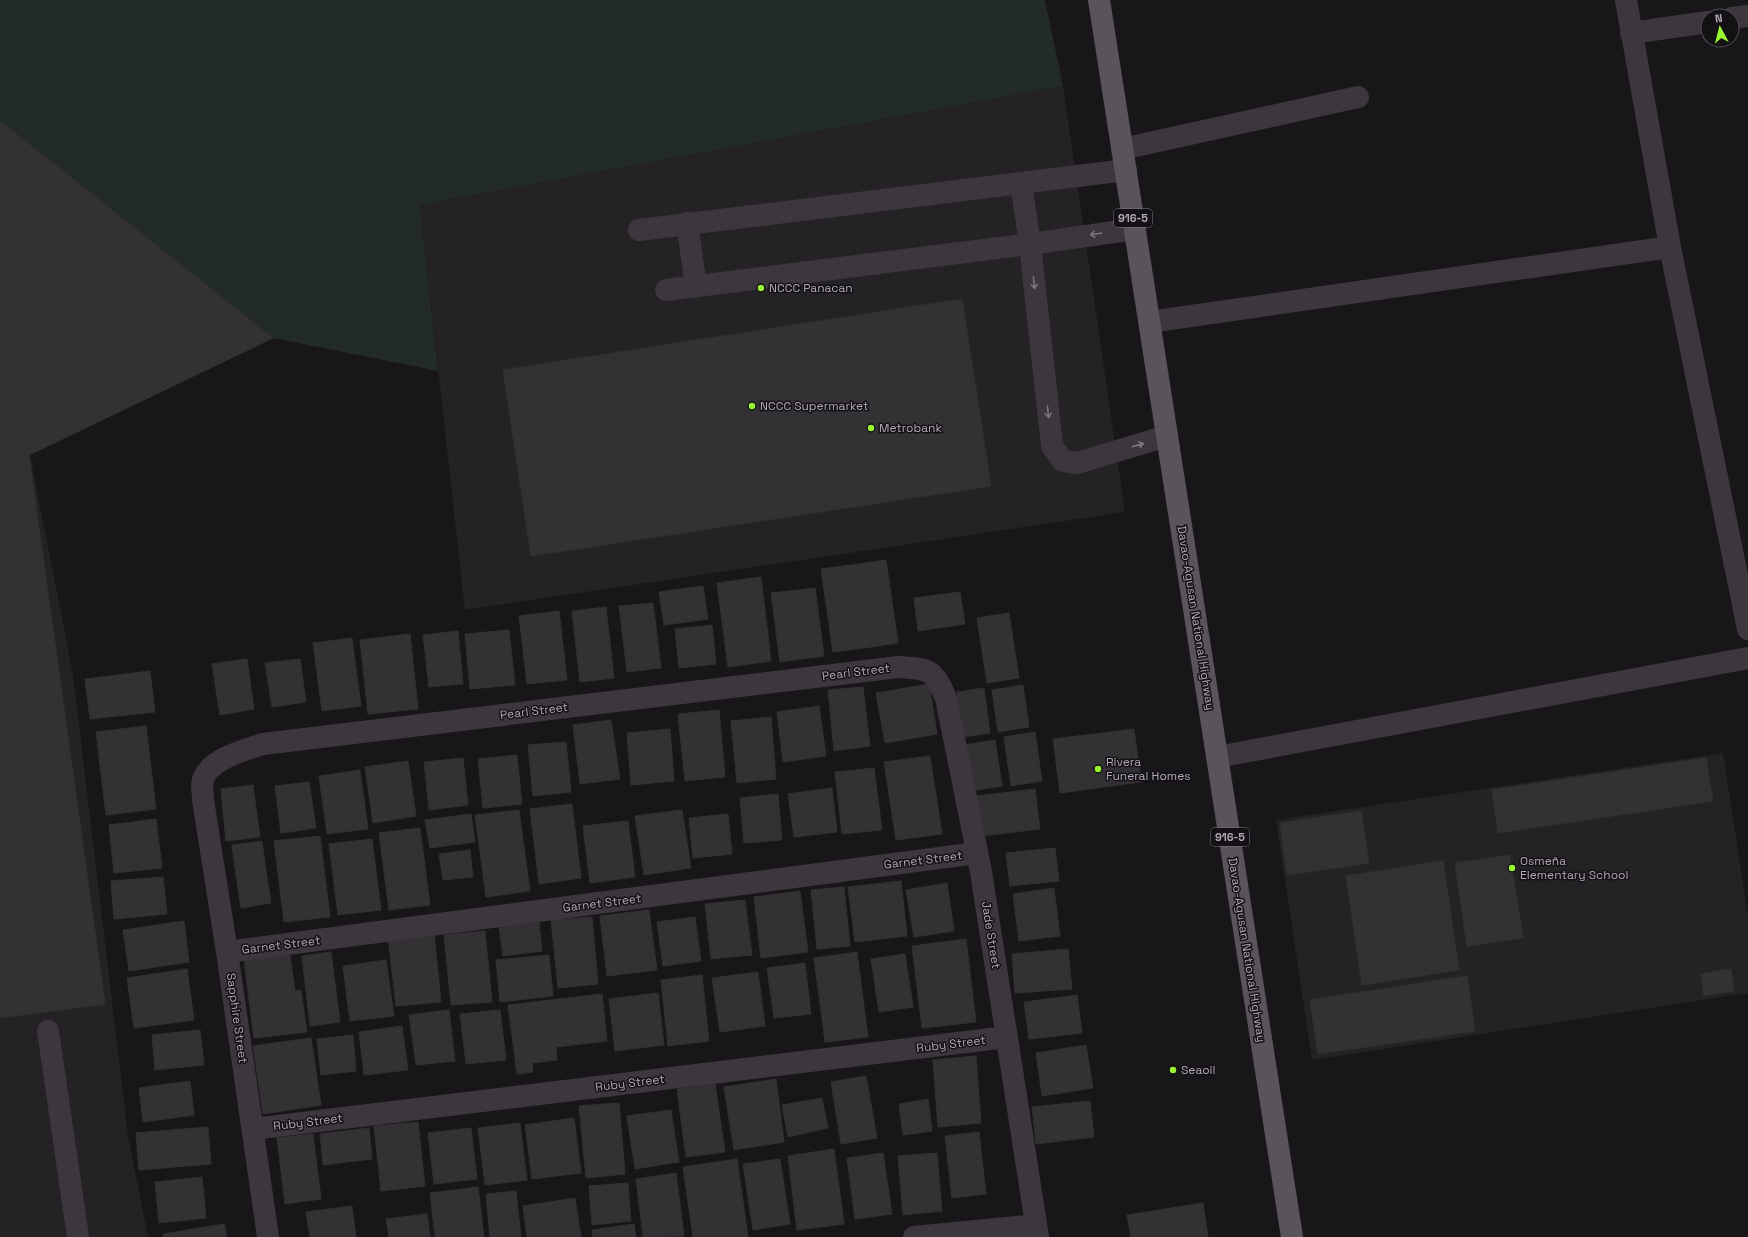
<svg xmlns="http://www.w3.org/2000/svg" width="1748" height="1237" font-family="'Space Grotesk',sans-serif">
  <rect width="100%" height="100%" fill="#181618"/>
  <!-- built -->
  <g fill="#252225">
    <polygon points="1063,86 1125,512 465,610 420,205"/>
    <polygon points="0,121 273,338 30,455 73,675 128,1135 148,1237 0,1237"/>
    <polygon points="1723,753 1748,916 1748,993 1312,1060 1276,820"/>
  </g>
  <!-- green -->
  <polygon fill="#222b2a" points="0,0 1045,0 1063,86 420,205 438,371 273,338 0,121"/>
  <!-- building -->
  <g fill="#343134" stroke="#333034">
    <polygon points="0,121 273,338 29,455 0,452"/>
    <polygon points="962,299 991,486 531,556 503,370"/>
    <polygon points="0,452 29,455 105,1004 0,1018"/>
    <polygon points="886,560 898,643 871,647 859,564"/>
    <polygon points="859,564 871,647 833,652 821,569"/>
    <polygon points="761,577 771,661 728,667 717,583"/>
    <polygon points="703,586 708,619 664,625 659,592"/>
    <polygon points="815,588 824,656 780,662 771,593"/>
    <polygon points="960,592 965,624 918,631 914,598"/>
    <polygon points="653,603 661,668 627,672 619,606"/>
    <polygon points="606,607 614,678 580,682 572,611"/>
    <polygon points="559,611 567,680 527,684 519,616"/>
    <polygon points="1009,613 1019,678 987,683 977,618"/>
    <polygon points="712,625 716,664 679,668 675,629"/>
    <polygon points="509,630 515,685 470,689 465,634"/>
    <polygon points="458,631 463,684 429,687 423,635"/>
    <polygon points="410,634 418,709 368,714 360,640"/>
    <polygon points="352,638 361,706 322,711 313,643"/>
    <polygon points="247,659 254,709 220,715 212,664"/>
    <polygon points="300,659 306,702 272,707 265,663"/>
    <polygon points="150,671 155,712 90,719 85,679"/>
    <polygon points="929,684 937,734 885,743 876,693"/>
    <polygon points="1023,685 1029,727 998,732 992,690"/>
    <polygon points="863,687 870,746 834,751 828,690"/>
    <polygon points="984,688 990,733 963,737 957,692"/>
    <polygon points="819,706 826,756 783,762 777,712"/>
    <polygon points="719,710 725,777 685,781 678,714"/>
    <polygon points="771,717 776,779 737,783 731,721"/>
    <polygon points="611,720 620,779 580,784 573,725"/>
    <polygon points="146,726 156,809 106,815 96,732"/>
    <polygon points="670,729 674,781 631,785 627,733"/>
    <polygon points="1134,729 1141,782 1060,793 1053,739"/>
    <polygon points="1035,732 1042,781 1011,786 1004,737"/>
    <polygon points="995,740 1002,786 971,791 964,745"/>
    <polygon points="566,742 571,792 533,796 528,745"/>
    <polygon points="517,755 522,804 483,808 478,759"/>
    <polygon points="930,756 942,834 896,840 884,762"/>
    <polygon points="463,758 468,805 429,810 424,762"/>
    <polygon points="1706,758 1713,801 1498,833 1492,790"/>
    <polygon points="408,761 416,816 373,823 365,767"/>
    <polygon points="874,768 882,830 842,834 835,772"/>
    <polygon points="360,770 368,829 327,834 319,776"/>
    <polygon points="309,782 316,828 281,833 275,786"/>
    <polygon points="253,785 260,837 226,841 221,789"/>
    <polygon points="832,788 837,832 794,837 788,794"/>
    <polygon points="1035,789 1040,829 981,836 977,796"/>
    <polygon points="778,794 782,840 744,843 740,798"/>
    <polygon points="572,804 581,878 539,884 530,809"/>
    <polygon points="519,810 530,891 486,897 475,815"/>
    <polygon points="682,810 691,868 644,875 635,816"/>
    <polygon points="1361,811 1369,863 1287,875 1280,823"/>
    <polygon points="471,814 475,842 430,848 425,820"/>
    <polygon points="728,814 732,854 693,858 689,818"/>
    <polygon points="156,819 162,868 114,873 109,825"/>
    <polygon points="628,821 635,877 590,883 583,826"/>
    <polygon points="420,828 430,905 389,910 379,833"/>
    <polygon points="320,836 330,917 284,922 274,841"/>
    <polygon points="372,839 381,910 338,915 329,844"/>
    <polygon points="262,841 265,864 235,868 232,845"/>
    <polygon points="1055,848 1059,881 1010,886 1006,853"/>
    <polygon points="470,850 473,877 443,880 439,854"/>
    <polygon points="1510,855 1523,938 1467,946 1455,863"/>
    <polygon points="1443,861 1459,970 1362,985 1346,876"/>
    <polygon points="265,864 271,903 241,908 235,868"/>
    <polygon points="163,877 167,914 114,919 111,881"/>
    <polygon points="901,881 907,936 881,939 874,884"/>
    <polygon points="947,883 954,931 914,937 906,890"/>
    <polygon points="874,884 881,939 855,942 848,887"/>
    <polygon points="844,887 850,946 817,949 811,890"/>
    <polygon points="1054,888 1060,936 1019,941 1013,894"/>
    <polygon points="800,891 808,952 761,958 754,897"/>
    <polygon points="745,900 752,955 711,959 705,904"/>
    <polygon points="649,910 657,970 607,976 600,916"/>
    <polygon points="592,917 598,984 558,988 551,920"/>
    <polygon points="695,917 701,961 663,966 657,922"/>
    <polygon points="184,921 189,962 129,971 123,930"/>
    <polygon points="539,922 542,951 503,956 499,927"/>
    <polygon points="485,931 492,1002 451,1005 444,935"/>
    <polygon points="434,933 441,1002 396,1006 388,937"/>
    <polygon points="966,939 976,1022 922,1028 912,946"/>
    <polygon points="1068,949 1072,989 1015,993 1012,954"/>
    <polygon points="331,952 340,1022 310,1026 302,956"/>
    <polygon points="857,952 868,1037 825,1042 814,958"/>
    <polygon points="905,954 913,1007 879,1012 871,959"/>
    <polygon points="290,955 295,991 301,990 307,1032 254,1038 244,960"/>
    <polygon points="549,955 553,996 500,1002 496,960"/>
    <polygon points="386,960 394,1016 350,1021 343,966"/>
    <polygon points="805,963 811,1014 774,1018 767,968"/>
    <polygon points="187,969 194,1020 134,1028 127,978"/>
    <polygon points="1731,969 1734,991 1704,996 1701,974"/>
    <polygon points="758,972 765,1026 720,1032 712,978"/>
    <polygon points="702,975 709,1041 668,1046 661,980"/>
    <polygon points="1467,976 1475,1031 1318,1054 1310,1000"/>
    <polygon points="658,993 664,1045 615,1051 609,999"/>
    <polygon points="602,994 607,1041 556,1047 557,1060 532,1063 533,1072 517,1074 508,1005"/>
    <polygon points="1077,995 1082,1033 1029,1039 1024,1002"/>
    <polygon points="449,1010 455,1061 416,1065 409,1015"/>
    <polygon points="500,1010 506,1060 466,1064 460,1014"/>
    <polygon points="402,1026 408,1070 364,1075 359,1032"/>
    <polygon points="200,1030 204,1065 155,1070 152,1035"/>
    <polygon points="353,1035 356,1071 321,1075 317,1039"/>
    <polygon points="311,1038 321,1105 263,1114 253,1046"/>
    <polygon points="1086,1045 1093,1088 1042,1096 1036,1053"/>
    <polygon points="976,1056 981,1123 938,1127 933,1060"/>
    <polygon points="866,1076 877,1138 841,1144 831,1082"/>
    <polygon points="776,1079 784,1142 734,1150 724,1087"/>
    <polygon points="190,1081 194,1115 143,1122 139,1088"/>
    <polygon points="715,1084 725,1152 686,1157 677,1089"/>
    <polygon points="822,1098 828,1128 788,1137 782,1105"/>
    <polygon points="928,1099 932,1131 903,1135 899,1104"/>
    <polygon points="1090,1101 1094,1137 1036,1144 1032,1107"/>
    <polygon points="619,1103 625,1174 586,1178 579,1106"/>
    <polygon points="671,1110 679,1162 635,1169 627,1116"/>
    <polygon points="574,1118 581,1173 532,1179 525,1125"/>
    <polygon points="418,1122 425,1186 381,1191 374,1126"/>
    <polygon points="520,1123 527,1180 485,1185 478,1128"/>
    <polygon points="208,1127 211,1164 139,1170 136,1133"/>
    <polygon points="369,1128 372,1159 323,1165 320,1134"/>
    <polygon points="471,1128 477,1179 434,1184 428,1133"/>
    <polygon points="979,1132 986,1194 952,1198 945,1136"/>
    <polygon points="313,1134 321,1199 285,1204 277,1138"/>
    <polygon points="834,1149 844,1224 797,1230 788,1156"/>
    <polygon points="883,1153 892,1214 855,1219 847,1158"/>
    <polygon points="937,1153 942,1211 903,1215 898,1156"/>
    <polygon points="737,1159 748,1237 693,1237 683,1167"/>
    <polygon points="780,1159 790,1224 753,1230 743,1164"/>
    <polygon points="676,1173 684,1236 643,1237 636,1179"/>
    <polygon points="202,1177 206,1218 159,1223 155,1182"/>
    <polygon points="628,1183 631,1221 592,1225 589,1186"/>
    <polygon points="478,1187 484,1237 435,1237 430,1193"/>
    <polygon points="516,1191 521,1237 490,1237 486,1194"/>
    <polygon points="575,1198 581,1237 527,1237 523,1206"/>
    <polygon points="1203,1203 1208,1237 1131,1237 1127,1215"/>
    <polygon points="352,1206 356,1237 310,1237 306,1212"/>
    <polygon points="427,1214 430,1237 389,1237 386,1219"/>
    <polygon points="224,1224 227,1237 164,1237 163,1234"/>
    <polygon points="634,1224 636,1237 593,1237 592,1230"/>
  </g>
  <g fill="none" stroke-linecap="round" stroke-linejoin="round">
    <!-- minor -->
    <g stroke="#3b373d" stroke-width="22">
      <polyline points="1626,0 1670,247"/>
      <polyline points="1732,18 1748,16"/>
      <polyline points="1631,33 1708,22"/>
      <polyline points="1122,149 1358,97"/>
      <polyline points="1021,183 1030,244 1052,446 1063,461 1077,463 1167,436"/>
      <polyline points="687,223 696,286"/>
      <polyline points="639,230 1126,170"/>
      <polyline points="666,290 1030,244 1135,229"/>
      <polyline points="1149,322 1670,247 1748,629"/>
      <polyline points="1217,757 1748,658"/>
      <polyline points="227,952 977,853"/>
      <polyline points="48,1031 78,1237"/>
      <polyline points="253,1129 1007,1037"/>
      <path d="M 268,1237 L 227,952 L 203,800 C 203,795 202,789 202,784 C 205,760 244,750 263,744 L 898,667 C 929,669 933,668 946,698 L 981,872 L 1038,1237"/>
      <polyline points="914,1237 1036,1225"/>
    </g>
    <!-- major -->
    <polyline stroke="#59535c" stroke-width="22" points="1099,0 1292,1237"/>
  </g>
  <!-- one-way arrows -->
  <defs><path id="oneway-shaft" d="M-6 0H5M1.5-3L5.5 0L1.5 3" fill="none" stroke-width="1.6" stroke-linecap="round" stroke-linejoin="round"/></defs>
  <g stroke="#7b7581">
    <use href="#oneway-shaft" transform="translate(1096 234) rotate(171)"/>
    <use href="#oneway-shaft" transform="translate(1034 283) rotate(84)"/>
    <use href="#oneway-shaft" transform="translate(1048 412) rotate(84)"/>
    <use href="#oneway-shaft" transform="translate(1138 445) rotate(-16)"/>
  </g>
  <!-- markers -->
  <g fill="#97f532" stroke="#131113" stroke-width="1.5">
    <circle cx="761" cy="288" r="4"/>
    <circle cx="752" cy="406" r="4"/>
    <circle cx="871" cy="428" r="4"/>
    <circle cx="1098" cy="769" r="4"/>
    <circle cx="1512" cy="868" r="4"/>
    <circle cx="1173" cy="1070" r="4"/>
  </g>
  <g text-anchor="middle" stroke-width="3" stroke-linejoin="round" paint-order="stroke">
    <!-- shield labels -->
    <g fill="#131113" stroke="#817b86" stroke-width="1">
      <rect x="1114" y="209" width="38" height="18" rx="3"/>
      <rect x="1211" y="828" width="38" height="18" rx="3"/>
    </g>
    <g font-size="11" font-weight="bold" fill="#b0a8b8">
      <text x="1133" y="222">916-5</text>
      <text x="1230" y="841">916-5</text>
    </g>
    <!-- poi labels -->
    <g font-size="12" fill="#b0a8b8" stroke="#131113" text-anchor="start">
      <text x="769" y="292">NCCC Panacan</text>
      <text x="760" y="410">NCCC Supermarket</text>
      <text x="879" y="432">Metrobank</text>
      <text x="1106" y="766">Rivera<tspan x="1106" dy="14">Funeral Homes</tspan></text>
      <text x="1520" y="865">Osmeña<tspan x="1520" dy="14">Elementary School</tspan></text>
      <text x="1181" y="1074">Seaoil</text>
    </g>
    <!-- street labels -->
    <g font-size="12" fill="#b0a8b8" stroke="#131113">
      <text transform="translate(1196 618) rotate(81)" y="4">Davao-Agusan National Highway</text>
      <text transform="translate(856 672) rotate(-7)" y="4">Pearl Street</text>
      <text transform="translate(534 711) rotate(-7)" y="4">Pearl Street</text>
      <text transform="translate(923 860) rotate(-7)" y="4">Garnet Street</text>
      <text transform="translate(602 903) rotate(-7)" y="4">Garnet Street</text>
      <text transform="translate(991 935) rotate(81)" y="4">Jade Street</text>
      <text transform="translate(281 945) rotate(-7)" y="4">Garnet Street</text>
      <text transform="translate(1247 950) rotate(81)" y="4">Davao-Agusan National Highway</text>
      <text transform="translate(237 1018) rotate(82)" y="4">Sapphire Street</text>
      <text transform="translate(951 1044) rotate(-7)" y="4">Ruby Street</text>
      <text transform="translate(630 1083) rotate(-7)" y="4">Ruby Street</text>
      <text transform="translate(308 1122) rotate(-7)" y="4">Ruby Street</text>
    </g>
  </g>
  <!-- north arrow -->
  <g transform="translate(1720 28) rotate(353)"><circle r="19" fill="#131113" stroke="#524d55"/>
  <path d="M0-3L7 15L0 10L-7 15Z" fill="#97f532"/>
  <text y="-6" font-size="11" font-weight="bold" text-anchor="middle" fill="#b0a8b8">N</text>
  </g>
</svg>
